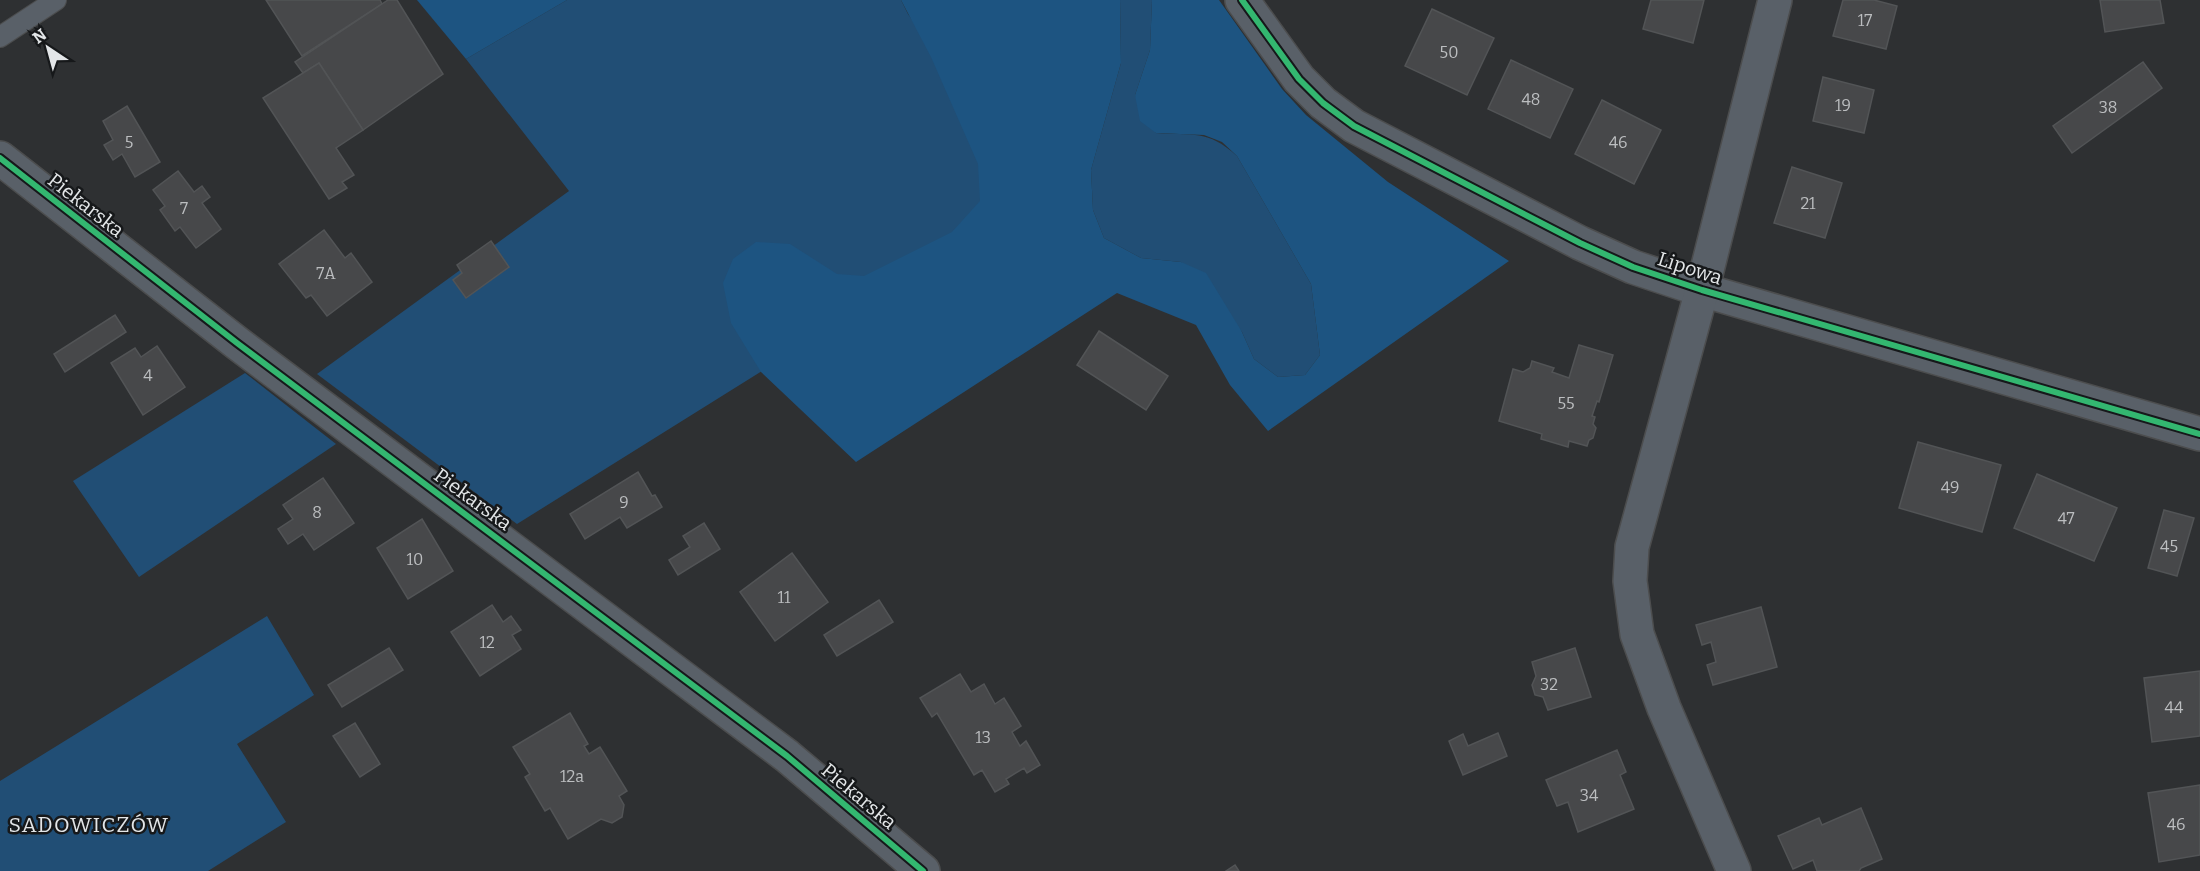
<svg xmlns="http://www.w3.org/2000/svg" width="2200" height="871" font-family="Bitter,serif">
  <rect width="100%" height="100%" fill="#2e3032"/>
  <!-- green -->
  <g fill="#214e75">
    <polygon points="567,0 901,0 908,14 1036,200 517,524 317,374 569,191 466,59"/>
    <path d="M 1120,0 L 1152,0 L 1150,50 L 1135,95 L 1156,133 C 1194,136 1207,129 1237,156 L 1311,284 L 1320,355 L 1305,375 L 1278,377 L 1254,359 L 1242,332 L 1181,262 L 1141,258 L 1104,238 L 1093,210 L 1091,170 L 1121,63 Z"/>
    <polygon points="245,373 336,444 139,577 73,481"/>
    <polygon points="267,616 314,695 237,744 286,822 208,871 0,871 0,781"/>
  </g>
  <!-- forest -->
  <g fill="#1d5481">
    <polygon points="417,0 567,0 466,59"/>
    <polygon points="901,0 1120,0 1121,63 1091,170 1093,210 1104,238 1141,258 1181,262 1206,273 1242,332 1254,359 1278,377 1305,375 1320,355 1311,284 1237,156 1222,142 1204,135 1156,133 1140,121 1135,95 1150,50 1152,0 1219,0 1282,89 1306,115 1388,182 1509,261 1268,431 1230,385 1196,325 1117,293 856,462 761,372 731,323 723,283 733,259 756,242 790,244 837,274 864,276 952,232 980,201 978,164 931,57"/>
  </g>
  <!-- building -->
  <g fill="#47484a" stroke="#525456" stroke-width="1.5">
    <polygon points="266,0 380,0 382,4 302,56"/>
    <polygon points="388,0 397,0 443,74 363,130 319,63 303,73 295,62"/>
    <polygon points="1651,0 1704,0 1693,43 1643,29"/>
    <polygon points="1843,0 1874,0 1897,6 1886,49 1833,36"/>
    <polygon points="2100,0 2160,0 2164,23 2105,32"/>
    <polygon points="1432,9 1494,38 1467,95 1405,66"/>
    <polygon points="1511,60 1573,89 1550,138 1488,109"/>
    <polygon points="2143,62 2162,88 2072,153 2053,126"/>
    <polygon points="319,63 363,130 336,148 354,175 342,182 347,188 329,199 263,98"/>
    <polygon points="1823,77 1874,90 1864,133 1813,121"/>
    <polygon points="1602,100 1661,130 1634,184 1575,154"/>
    <polygon points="127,106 160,162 135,177 122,154 113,160 104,145 113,140 103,121"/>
    <polygon points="1792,167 1842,183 1825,238 1774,223"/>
    <polygon points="178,171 194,192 202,186 210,197 202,203 221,229 196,248 180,227 175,231 160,210 165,206 153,190"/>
    <polygon points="324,230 345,258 351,253 372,282 327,316 311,295 306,298 279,264"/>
    <polygon points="491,241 509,267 466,298 453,280 462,273 457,265"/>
    <polygon points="115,315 126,332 65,372 54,354"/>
    <polygon points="1099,331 1168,376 1146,410 1077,365"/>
    <polygon points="1579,345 1613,355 1599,402 1597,401 1592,416 1595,417 1593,424 1596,428 1593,438 1589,440 1587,446 1569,441 1568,447 1541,439 1542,434 1499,421 1513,369 1523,372 1530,368 1532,361 1554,368 1552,372 1569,378"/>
    <polygon points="157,346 185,387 143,415 111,363 135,348 141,357"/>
    <polygon points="1918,442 2001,465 1982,532 1899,508"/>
    <polygon points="638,472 652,496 655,495 662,507 627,528 620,517 585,539 570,514"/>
    <polygon points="2037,474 2117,508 2094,561 2014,528"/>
    <polygon points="323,478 354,523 314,550 303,534 288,544 278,529 293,519 283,505"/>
    <polygon points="2164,510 2194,518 2177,576 2148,568"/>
    <polygon points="422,519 453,571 408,599 377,548"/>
    <polygon points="704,523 720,549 678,575 669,560 690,547 683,536"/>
    <polygon points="792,553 828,602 775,641 740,592"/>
    <polygon points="879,600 893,622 837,656 824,635"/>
    <polygon points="492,605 503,622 511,616 521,630 512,635 521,649 480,676 451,632"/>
    <polygon points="1761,607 1777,667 1713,685 1707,665 1716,662 1711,642 1702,645 1696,625"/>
    <polygon points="389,648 403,670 342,707 328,685"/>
    <polygon points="1575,648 1591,697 1548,710 1543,697 1535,695 1532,685 1536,676 1532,662"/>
    <polygon points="2200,671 2200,736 2152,742 2144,678"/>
    <polygon points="960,674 971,692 984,684 995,704 1004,698 1021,726 1012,732 1020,746 1026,741 1040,765 1027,773 1024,768 1006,779 1009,784 995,792 982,770 974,775 937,713 932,717 920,698"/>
    <polygon points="570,713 588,744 584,746 589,754 600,747 627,791 619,796 624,805 622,817 612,823 601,819 568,839 550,808 545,811 525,777 530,774 513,747"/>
    <polygon points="355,723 380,764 360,777 333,736"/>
    <polygon points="1498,733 1507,756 1463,775 1449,741 1463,734 1468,746"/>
    <polygon points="1617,750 1626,772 1620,775 1634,809 1578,832 1568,802 1557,806 1546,780"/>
    <polygon points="2200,785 2200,855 2159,862 2148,793"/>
    <polygon points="1861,808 1882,859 1861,868 1859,871 1817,871 1813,860 1793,869 1778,836 1819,818 1822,825"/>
    <polygon points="1235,865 1239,871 1226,871"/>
  </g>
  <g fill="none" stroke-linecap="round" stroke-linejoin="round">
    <!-- lane casing -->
    <g stroke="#4c4d4e" stroke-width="22">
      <polyline id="lane" points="0,37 56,0"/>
    </g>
    <!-- street casing -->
    <g stroke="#4c4d4e" stroke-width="36">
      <g id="street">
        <polyline points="1242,0 1299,79 1323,103 1354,126 1580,243 1633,267 1702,290 2200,434"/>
        <polyline points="0,158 237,343 787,756 923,871"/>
        <polyline points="1734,871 1664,708 1637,634 1630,581 1632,547 1702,290 1775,0"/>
      </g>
    </g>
    <!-- lane -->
    <use href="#lane" stroke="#596068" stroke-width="20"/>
    <!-- street -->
    <use href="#street" stroke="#596068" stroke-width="33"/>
    <!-- cycleway casing -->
    <g stroke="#16181a" stroke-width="10">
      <g id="cycleway">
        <polyline points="1242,0 1299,79 1323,103 1354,126 1580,243 1633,267 1702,290 2200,434"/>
        <polyline points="0,158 237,343 787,756 923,871"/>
      </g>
    </g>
    <!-- cycleway -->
    <use href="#cycleway" stroke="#33b770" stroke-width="6"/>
  </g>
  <g text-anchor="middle" stroke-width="5" stroke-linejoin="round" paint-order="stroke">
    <!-- number labels -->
    <g font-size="16" fill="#bcbec0">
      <text x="1865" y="26">17</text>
      <text x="1449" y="58">50</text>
      <text x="1531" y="105">48</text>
      <text x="1843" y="111">19</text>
      <text x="2108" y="113">38</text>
      <text x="129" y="148">5</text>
      <text x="1618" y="148">46</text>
      <text x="1808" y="209">21</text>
      <text x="184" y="214">7</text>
      <text x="326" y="279">7A</text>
      <text x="148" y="381">4</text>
      <text x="1566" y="409">55</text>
      <text x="1950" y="493">49</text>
      <text x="624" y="508">9</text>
      <text x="317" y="518">8</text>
      <text x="2066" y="524">47</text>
      <text x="2169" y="552">45</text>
      <text x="415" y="565">10</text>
      <text x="784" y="603">11</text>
      <text x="487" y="648">12</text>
      <text x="1549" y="690">32</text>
      <text x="2174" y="713">44</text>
      <text x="983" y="743">13</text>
      <text x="572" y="782">12a</text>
      <text x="1589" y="801">34</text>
      <text x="2176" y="830">46</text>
    </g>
    <!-- street labels -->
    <g font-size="20" fill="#e3e6e8" stroke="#16181a">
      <text transform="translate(86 205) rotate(38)" y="7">Piekarska</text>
      <text transform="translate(1690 268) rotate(18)" y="7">Lipowa</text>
      <text transform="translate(473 499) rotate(36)" y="7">Piekarska</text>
      <text transform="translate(859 796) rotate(40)" y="7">Piekarska</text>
    </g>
    <!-- neighbourhood labels -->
    <g font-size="21" letter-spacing="1.5" fill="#e3e6e8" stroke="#16181a">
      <text x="89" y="832">SADOWICZÓW</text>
    </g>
  </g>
  <!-- north arrow -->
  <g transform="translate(48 48) rotate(324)" stroke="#16181a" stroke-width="4.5" paint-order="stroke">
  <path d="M0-4.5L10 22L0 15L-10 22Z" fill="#e3e6e8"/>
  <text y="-9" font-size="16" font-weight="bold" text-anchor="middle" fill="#e3e6e8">N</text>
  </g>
</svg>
